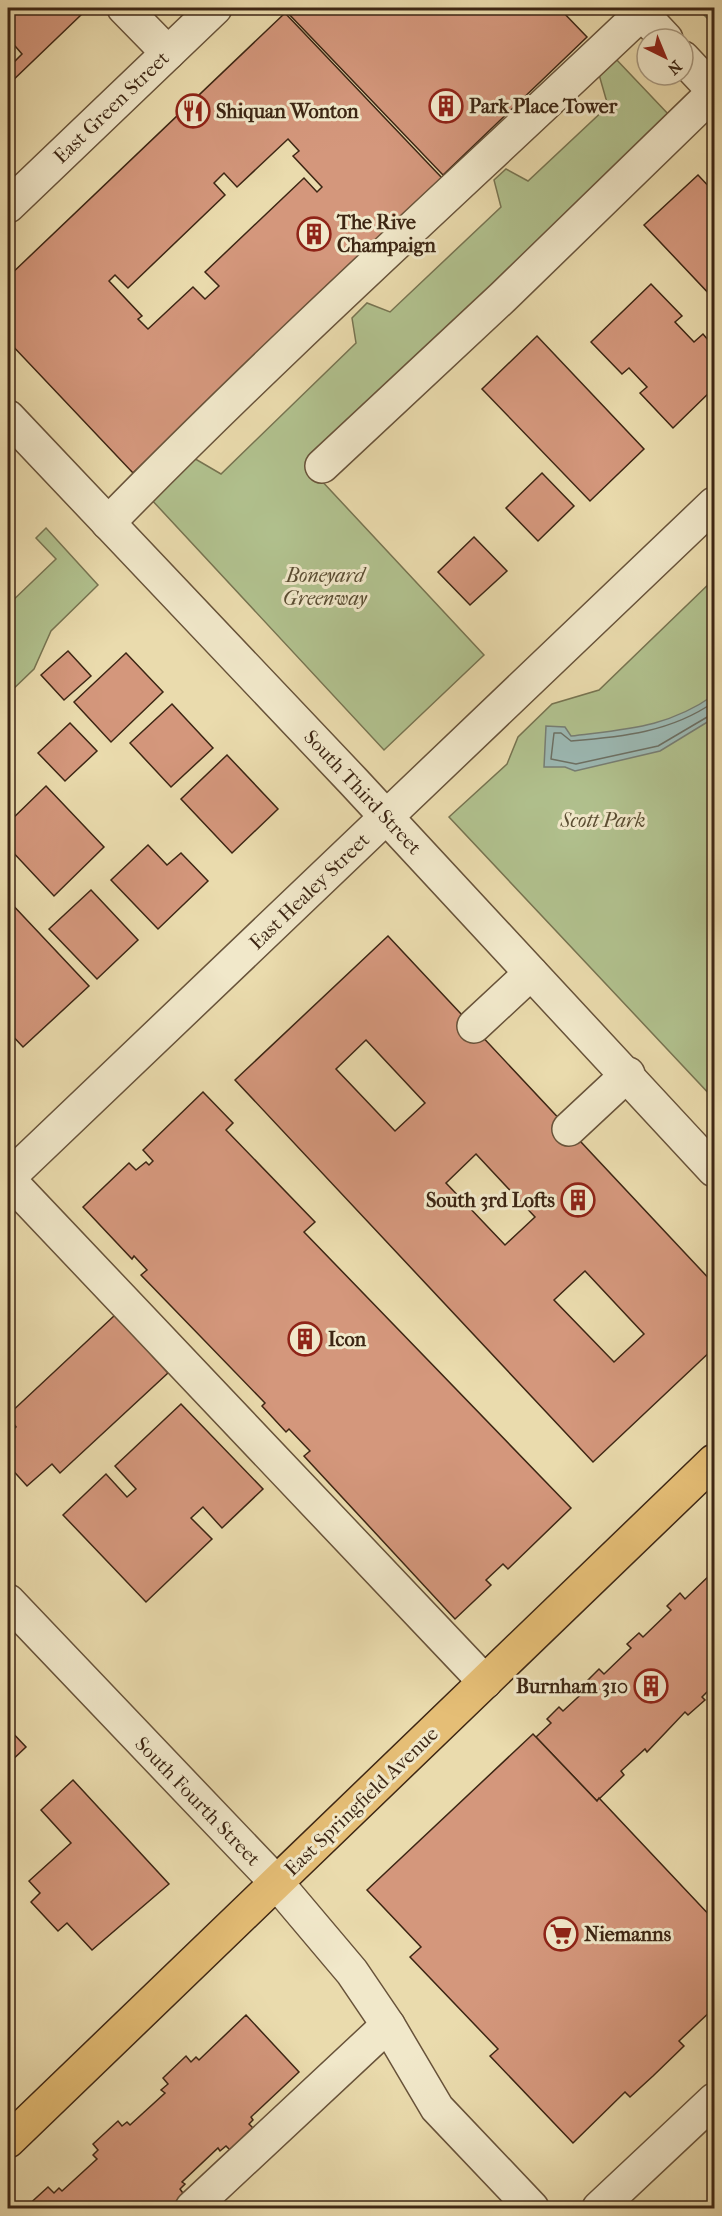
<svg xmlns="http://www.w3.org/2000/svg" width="722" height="2216" font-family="'IM FELL French Canon',serif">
  <rect width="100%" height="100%" fill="#eadbad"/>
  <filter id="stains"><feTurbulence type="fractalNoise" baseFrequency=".00333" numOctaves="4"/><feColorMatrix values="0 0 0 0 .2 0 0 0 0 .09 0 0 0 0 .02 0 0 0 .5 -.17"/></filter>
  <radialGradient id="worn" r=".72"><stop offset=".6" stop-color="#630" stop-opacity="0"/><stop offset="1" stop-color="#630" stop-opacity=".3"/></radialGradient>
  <!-- green -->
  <g fill="#b1c18e" stroke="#777451" stroke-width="1.5">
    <polygon points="697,8 714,8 714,25"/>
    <polygon points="614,57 670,116 306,464 484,655 384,750 150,498 192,457 221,474 356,343 352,318 367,303 390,312 501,207 494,180 506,169 528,181 608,106 598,71"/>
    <polygon points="46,528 98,585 51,631 34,669 8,694 8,605 56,559 36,538"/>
    <polygon points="714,579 714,1099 449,817 507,764 518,737 552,704 599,690"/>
  </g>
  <!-- water -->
  <path fill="#9cb9b4" stroke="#767e74" stroke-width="1.5" d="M 714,695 L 714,718 L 660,751 L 575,771 L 565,767 L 544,767 L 546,726 L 565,727 L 571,736 C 626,729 667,728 714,695 Z"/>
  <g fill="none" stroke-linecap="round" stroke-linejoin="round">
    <!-- shore -->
    <path stroke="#6c7064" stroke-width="1.5" d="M 714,702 C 671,732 622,737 571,741 L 561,733 L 554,733 L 551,759 L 576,764 L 658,746 L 714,713"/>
  </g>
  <!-- building -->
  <g fill="#d4977c" stroke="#3d2614" stroke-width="1.5" fill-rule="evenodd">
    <polygon points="8,8 76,8 82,14 8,85 8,52 15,61 22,54 8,38"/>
    <polygon points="290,8 559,8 587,37 443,175 286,11"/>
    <path d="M 285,13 L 442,178 L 133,473 L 8,341 L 8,277 ZM 288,139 L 299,151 L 293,156 L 322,187 L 317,192 L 304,178 L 205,272 L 219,286 L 205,299 L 193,287 L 148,329 L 138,319 L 142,316 L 109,281 L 115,275 L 128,288 L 225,195 L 214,183 L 224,173 L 237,187 Z"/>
    <polygon points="698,175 714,192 714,299 644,225"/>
    <polygon points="651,284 682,316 675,322 694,342 703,334 714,347 714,388 673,428 640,393 647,387 629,368 622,374 591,342"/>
    <polygon points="537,336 644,449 590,501 482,389"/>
    <polygon points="542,473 574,506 538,541 506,508"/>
    <polygon points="474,537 507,571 470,605 438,572"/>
    <polygon points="68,651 91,676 64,700 41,675"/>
    <polygon points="126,653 163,692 111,742 74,702"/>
    <polygon points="172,704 213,748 171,787 130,743"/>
    <polygon points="70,723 97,751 65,781 38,753"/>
    <polygon points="227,755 278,809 232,853 181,799"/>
    <polygon points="46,786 104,847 54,896 8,847 8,823"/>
    <polygon points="148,845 167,865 181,853 208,881 158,929 111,880"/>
    <polygon points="91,890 138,940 97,979 49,929"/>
    <polygon points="8,900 89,986 23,1047 8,1031 8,984 10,982 8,979"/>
    <path d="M 388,936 L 714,1284 L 714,1348 L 593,1462 L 235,1080 ZM 366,1040 L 425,1103 L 395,1131 L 336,1069 ZM 476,1154 L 535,1217 L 505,1245 L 446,1183 ZM 585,1271 L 644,1334 L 614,1362 L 554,1300 Z"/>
    <polygon points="203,1092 233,1123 226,1130 315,1222 304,1232 571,1508 508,1569 503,1564 486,1580 491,1585 455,1619 304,1456 310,1451 289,1429 286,1432 262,1406 265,1403 141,1275 147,1270 134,1256 132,1259 83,1207 129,1163 136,1170 146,1162 149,1165 153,1161 143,1150"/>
    <polygon points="115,1315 168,1373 60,1473 52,1464 27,1486 8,1465 8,1435 16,1427 8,1415"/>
    <polygon points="181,1404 263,1489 222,1528 203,1507 191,1518 212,1539 146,1602 63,1515 106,1474 127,1497 136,1489 115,1466"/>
    <polygon points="714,1571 714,1685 702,1697 705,1700 688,1715 685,1712 647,1752 645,1749 621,1771 624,1775 597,1801 536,1737 551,1723 547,1719 559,1707 563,1711 589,1687 585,1683 599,1669 604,1674 631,1648 627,1644 639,1633 643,1637 671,1610 667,1606 680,1593 685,1599"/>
    <polygon points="8,1728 26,1747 8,1764"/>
    <polygon points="533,1734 597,1801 599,1798 714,1920 714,2008 679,2041 684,2046 653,2076 630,2097 625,2092 573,2143 490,2056 498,2049 410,1957 421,1947 367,1890"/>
    <polygon points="73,1780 169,1884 92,1950 67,1923 58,1931 31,1902 40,1893 29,1881 71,1843 41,1810"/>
    <polygon points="246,2015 299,2072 251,2117 253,2120 249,2124 254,2129 231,2151 226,2146 220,2151 218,2148 182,2182 185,2184 180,2189 185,2196 172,2208 25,2208 48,2187 54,2193 59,2188 62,2191 97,2159 93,2155 98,2150 93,2144 118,2121 122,2126 127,2122 130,2125 165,2093 161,2090 168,2084 163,2078 186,2056 191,2062 196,2057 199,2060"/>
  </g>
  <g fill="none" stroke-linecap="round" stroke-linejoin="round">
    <!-- minor casing -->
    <g stroke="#68533a" stroke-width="36">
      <g id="minor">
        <polyline points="124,8 168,53"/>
        <polyline points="637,8 666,39"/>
        <polyline points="683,58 714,91"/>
        <polyline points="8,206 215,8"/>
        <polyline points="8,417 353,781 714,1170"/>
        <polyline points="322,466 503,297 714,92"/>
        <path d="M 108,523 C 282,345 467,179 647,8"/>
        <polyline points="474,1026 531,973"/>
        <polyline points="569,1129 628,1074"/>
        <polyline points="8,1178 714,504"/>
        <polyline points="8,1179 485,1682"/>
        <polyline points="8,1601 276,1882 352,1972 388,2025 437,2108 532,2208"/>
        <polyline points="192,2208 388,2025"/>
        <polyline points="599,2208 714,2100"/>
      </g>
    </g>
    <!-- major casing -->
    <g stroke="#3d2614" stroke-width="36">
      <polyline id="major" points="8,2141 714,1461"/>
    </g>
    <!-- minor -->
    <use href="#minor" stroke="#f1e8ca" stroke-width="33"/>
    <!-- major -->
    <use href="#major" stroke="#e5be76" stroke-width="33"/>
  </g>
  <!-- icons -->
  <defs>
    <g id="building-ring" transform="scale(1.725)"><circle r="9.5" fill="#f1e8ca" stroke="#8f2418" stroke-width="1.5"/><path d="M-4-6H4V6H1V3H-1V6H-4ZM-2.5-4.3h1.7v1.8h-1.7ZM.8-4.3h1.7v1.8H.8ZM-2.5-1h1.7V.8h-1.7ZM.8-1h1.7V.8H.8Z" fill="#8f2418"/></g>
    <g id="restaurant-ring" transform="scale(1.725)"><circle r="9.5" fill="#f1e8ca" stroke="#8f2418" stroke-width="1.5"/><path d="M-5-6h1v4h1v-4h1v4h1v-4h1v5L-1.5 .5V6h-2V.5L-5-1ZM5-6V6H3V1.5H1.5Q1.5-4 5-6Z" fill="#8f2418"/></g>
    <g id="supermarket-ring" transform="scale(1.725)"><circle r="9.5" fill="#f1e8ca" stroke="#8f2418" stroke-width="1.5"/><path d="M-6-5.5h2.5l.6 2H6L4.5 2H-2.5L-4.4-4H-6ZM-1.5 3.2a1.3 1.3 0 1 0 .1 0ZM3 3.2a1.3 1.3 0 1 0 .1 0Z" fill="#8f2418"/></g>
  </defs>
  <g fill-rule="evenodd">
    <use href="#building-ring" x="446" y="106"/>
    <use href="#restaurant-ring" x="193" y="111"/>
    <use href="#building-ring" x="314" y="234"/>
    <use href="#building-ring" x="578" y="1200"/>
    <use href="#building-ring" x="305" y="1339"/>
    <use href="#building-ring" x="651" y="1686"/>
    <use href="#supermarket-ring" x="561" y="1934"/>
  </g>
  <g text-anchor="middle" stroke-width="6" stroke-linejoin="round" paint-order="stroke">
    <!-- poi labels -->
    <g font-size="20" font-weight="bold" fill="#3d2614" stroke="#f1e8ca" text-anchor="start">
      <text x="469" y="113">Park Place Tower</text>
      <text x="216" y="118">Shiquan Wonton</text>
      <text x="337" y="229">The Rive<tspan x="337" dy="23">Champaign</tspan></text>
      <text x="555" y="1207" text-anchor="end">South 3rd Lofts</text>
      <text x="328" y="1346">Icon</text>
      <text x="628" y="1693" text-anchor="end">Burnham 310</text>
      <text x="584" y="1941">Niemanns</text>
    </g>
    <!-- street labels -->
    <g font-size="20" fill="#3d2614" stroke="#f1e8ca">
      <text transform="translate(111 107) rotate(-44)" y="7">East Green Street</text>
      <text transform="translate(363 792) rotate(47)" y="7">South Third Street</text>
      <text transform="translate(309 891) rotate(-44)" y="7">East Healey Street</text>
      <text transform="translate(198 1801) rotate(46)" y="7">South Fourth Street</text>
      <text transform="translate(361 1801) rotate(-44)" y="7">East Springfield Avenue</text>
    </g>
    <!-- park labels -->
    <g font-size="20" font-style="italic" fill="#5a4d32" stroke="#f1e8ca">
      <text x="325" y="582">Boneyard<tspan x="325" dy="23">Greenway</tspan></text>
      <text x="603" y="827">Scott Park</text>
    </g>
  </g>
  <!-- margin -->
  <rect width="722" height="2216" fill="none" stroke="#eadbad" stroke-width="30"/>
  <rect x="9" y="9" width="704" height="2198" fill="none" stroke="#3d2614" stroke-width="3"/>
  <rect x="15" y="15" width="692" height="2186" fill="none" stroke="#3d2614" stroke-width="1.5"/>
  <!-- north arrow -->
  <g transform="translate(665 57) rotate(137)"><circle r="28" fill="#f1e8ca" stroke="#a99a81" stroke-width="1.5"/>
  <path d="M0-4.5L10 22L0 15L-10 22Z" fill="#8f2418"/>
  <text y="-9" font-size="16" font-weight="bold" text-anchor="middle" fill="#3d2614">N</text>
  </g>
  <rect width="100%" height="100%" filter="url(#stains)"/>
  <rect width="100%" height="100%" fill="url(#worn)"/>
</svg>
